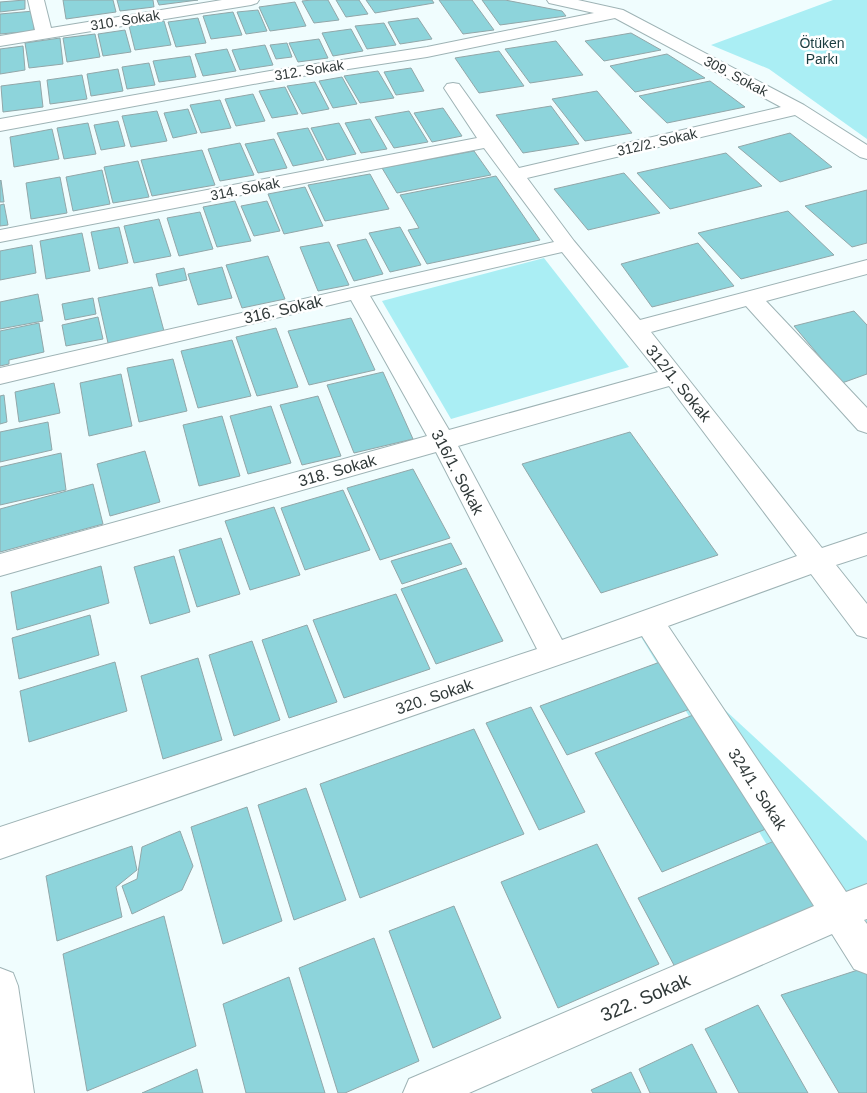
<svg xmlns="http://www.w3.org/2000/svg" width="867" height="1093" font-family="Arial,sans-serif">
  <rect width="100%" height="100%" fill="#f0fdfe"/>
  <!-- green -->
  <g fill="#aaeef4">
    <polygon points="833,0 867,0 867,139 769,69 711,45"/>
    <polygon points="544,258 629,367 451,419 382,301"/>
    <polygon points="635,627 867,841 867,941 813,921"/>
  </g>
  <!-- building -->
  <g fill="#8dd4db" stroke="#92a7a9">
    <polygon points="25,0 25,9 0,12 0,2"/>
    <polygon points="63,0 113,0 116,12 66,19"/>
    <polygon points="117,0 153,0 154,7 120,11"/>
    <polygon points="157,0 198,0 159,5"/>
    <polygon points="312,0 328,0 339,20 314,23 302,1"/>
    <polygon points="336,0 359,0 368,14 346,17"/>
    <polygon points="366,0 432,0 434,3 375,13"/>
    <polygon points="439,0 472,0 494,30 463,34"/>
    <polygon points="482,0 505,0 562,11 566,16 500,25"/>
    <polygon points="295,2 306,26 270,31 259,7"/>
    <polygon points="258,10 267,31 246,34 237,12"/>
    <polygon points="34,11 34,31 0,34 0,14"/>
    <polygon points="233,12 242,35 211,39 203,16"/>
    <polygon points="198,18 206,43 176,47 168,22"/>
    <polygon points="418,18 432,39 400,44 388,22"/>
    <polygon points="164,21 171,45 135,50 129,26"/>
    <polygon points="384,23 396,45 367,49 355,26"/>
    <polygon points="351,29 363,51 333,56 322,33"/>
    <polygon points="125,30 131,52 103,56 98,34"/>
    <polygon points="631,33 661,50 604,61 585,41"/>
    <polygon points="95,34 100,57 67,62 63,38"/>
    <polygon points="60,38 63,64 29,68 25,43"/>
    <polygon points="319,39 328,58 298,62 289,43"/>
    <polygon points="556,41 583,75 530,83 505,49"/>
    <polygon points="287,43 292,57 276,59 270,45"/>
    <polygon points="265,45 273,65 240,70 232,50"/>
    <polygon points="23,46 25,70 0,74 0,49"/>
    <polygon points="227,49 236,71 203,76 195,54"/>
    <polygon points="499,51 524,86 479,93 455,58"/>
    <polygon points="667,54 705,78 635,92 610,66"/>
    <polygon points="190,56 196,77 159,82 153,61"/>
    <polygon points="149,63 155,85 127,89 122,67"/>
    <polygon points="411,68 424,91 396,95 384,72"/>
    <polygon points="118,69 123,91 91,96 87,74"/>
    <polygon points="378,71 394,98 360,103 344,76"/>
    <polygon points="82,75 87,99 50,104 47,80"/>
    <polygon points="342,77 357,104 333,108 319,81"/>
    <polygon points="40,81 43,107 3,112 1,86"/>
    <polygon points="710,81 745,107 667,123 639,96"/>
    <polygon points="315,82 329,109 302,114 287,86"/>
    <polygon points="285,87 298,114 272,118 259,91"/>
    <polygon points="597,91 632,133 585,141 552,99"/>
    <polygon points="253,94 265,121 236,126 225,99"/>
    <polygon points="220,100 231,128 201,133 190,105"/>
    <polygon points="551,106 579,144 523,153 496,115"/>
    <polygon points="443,108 462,136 432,142 414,113"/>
    <polygon points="188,109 197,133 173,138 164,113"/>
    <polygon points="157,111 167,141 131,147 122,116"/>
    <polygon points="409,111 428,142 394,148 375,117"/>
    <polygon points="370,119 387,149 361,153 345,123"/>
    <polygon points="118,121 125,146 101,150 94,125"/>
    <polygon points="88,123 96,154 64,159 57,128"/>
    <polygon points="339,123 356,154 327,160 311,128"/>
    <polygon points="308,128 324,160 293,166 277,133"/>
    <polygon points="52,129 59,159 14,167 10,137"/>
    <polygon points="790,133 832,167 780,182 738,147"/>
    <polygon points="274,139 287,168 258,173 245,144"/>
    <polygon points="240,143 254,175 220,181 208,149"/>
    <polygon points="202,150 215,185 152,196 141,160"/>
    <polygon points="474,151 491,175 397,193 382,168"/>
    <polygon points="726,153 762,186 670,209 637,173"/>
    <polygon points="138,161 149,197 113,203 104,167"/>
    <polygon points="102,170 110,204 73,211 66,177"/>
    <polygon points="624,173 660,213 588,230 554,189"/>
    <polygon points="370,174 389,209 325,221 308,185"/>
    <polygon points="496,176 540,240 427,264 408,230 419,228 400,195"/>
    <polygon points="60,177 67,213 31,219 26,183"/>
    <polygon points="1,180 4,202 0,202 0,181"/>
    <polygon points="305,187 323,226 284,234 268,194"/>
    <polygon points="867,190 867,243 852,247 805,206"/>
    <polygon points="235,201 251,241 217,247 203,207"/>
    <polygon points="267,201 280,231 254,236 241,206"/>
    <polygon points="4,204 8,225 0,226 0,205"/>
    <polygon points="788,211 834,255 741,279 698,233"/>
    <polygon points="200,212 213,249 179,256 167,218"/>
    <polygon points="159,219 171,256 134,263 124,226"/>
    <polygon points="119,227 128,263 99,269 91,232"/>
    <polygon points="400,227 421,265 390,272 369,233"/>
    <polygon points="82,233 90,271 46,279 40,241"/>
    <polygon points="366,239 383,274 354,281 337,245"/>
    <polygon points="329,242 349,285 318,291 300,247"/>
    <polygon points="698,243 734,286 652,307 621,264"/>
    <polygon points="32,245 36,273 0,280 0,251"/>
    <polygon points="268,256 285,299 242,308 226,265"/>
    <polygon points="222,267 232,298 198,305 188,274"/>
    <polygon points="184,268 187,280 159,286 156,274"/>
    <polygon points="152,287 164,331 108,343 98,298"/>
    <polygon points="38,294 43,321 0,329 0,302"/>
    <polygon points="93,298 96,314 65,320 62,304"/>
    <polygon points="854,311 867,325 867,374 842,383 794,326"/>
    <polygon points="98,317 103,339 66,346 62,325"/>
    <polygon points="351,318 375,370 309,385 288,331"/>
    <polygon points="39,323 44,352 9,360 9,364 0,366 0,331"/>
    <polygon points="276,328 298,387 257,396 236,337"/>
    <polygon points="232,340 251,396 198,408 181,351"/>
    <polygon points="173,359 187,411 139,422 127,368"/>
    <polygon points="383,372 413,439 354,453 327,385"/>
    <polygon points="121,374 132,426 89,436 80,383"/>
    <polygon points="54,383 60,413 19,422 15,392"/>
    <polygon points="4,395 7,422 0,424 0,396"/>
    <polygon points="318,396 341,456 302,465 280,405"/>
    <polygon points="271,406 291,463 248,474 230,416"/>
    <polygon points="222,416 240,476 199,486 183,425"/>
    <polygon points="48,422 52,450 0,462 0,432"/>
    <polygon points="630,432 718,555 601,593 522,464"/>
    <polygon points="145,451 160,502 110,516 97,464"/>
    <polygon points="61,453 66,490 0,505 0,467"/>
    <polygon points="413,469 450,538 380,560 347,488"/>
    <polygon points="93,484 103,524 0,552 0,509"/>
    <polygon points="343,490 370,550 305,570 281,508"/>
    <polygon points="274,507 300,575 250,590 225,521"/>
    <polygon points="221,538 240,594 197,607 179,550"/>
    <polygon points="451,543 462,564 402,584 391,561"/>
    <polygon points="174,556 190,612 150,624 134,567"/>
    <polygon points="101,566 109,603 17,630 11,592"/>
    <polygon points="466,568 503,641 436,664 401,589"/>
    <polygon points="396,594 430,669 344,698 313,620"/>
    <polygon points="90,615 99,655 19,679 12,638"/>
    <polygon points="307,625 337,702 289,718 262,640"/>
    <polygon points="252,641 280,720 234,736 209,655"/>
    <polygon points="198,658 222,740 163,759 141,676"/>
    <polygon points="115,662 127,711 29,742 20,691"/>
    <polygon points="660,662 690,709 567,755 540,706"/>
    <polygon points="531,707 585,812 539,830 486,723"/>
    <polygon points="701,712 773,826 662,872 595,753"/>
    <polygon points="474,729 524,834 360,898 320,784"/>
    <polygon points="306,788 346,900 294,920 258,805"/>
    <polygon points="247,807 282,921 223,944 191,827"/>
    <polygon points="180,831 193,866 182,890 132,914 122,886 137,879 142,847"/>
    <polygon points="784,837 825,901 675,967 638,898"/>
    <polygon points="597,844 659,964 558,1008 501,882"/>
    <polygon points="132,846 137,870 116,887 122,917 57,941 46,876"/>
    <polygon points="454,906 501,1018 433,1048 389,931"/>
    <polygon points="164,916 196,1046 87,1091 63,954"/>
    <polygon points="374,938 419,1061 345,1093 338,1093 299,968"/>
    <polygon points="867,967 867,1093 839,1093 781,995"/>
    <polygon points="289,977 325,1093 246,1093 223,1004"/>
    <polygon points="758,1005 808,1093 739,1093 705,1029"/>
    <polygon points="692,1044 717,1093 650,1093 639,1069"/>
    <polygon points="197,1069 203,1093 142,1093"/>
    <polygon points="631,1072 641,1093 593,1093 591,1090"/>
  </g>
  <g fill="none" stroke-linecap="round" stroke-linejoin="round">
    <!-- street casing -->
    <g stroke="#9eb3b5" stroke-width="2">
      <g id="street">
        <polygon points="28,0 44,0 51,28 222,0 259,0 257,3 251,5 0,46 0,36 35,30"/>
        <path d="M 547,0 L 578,0 L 623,10 L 804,105 L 867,145 L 867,159 L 860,157 L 795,115 L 527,178 L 574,241 L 640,320 L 867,260 L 867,274 L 766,301 L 867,408 L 867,433 L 858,430 L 746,306 L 651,332 L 822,548 L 867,533 L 867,555 L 836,565 L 867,604 L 867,638 L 857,635 L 811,574 L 668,626 L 846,892 L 867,884 L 867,919 L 864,920 L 867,924 L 867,974 L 854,969 L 832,934 L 469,1093 L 403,1093 L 409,1079 L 814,906 L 642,636 L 0,859 L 0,827 L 537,649 L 436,452 L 0,576 L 0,554 L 427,436 L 351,300 L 0,384 L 0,368 L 554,242 L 484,148 L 0,242 L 0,230 L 477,138 L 444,88 L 447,84 L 453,83 L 459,84 L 519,168 L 781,107 L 615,18 L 427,57 L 270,81 L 0,131 L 0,119 L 270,71 L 427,47 L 594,13 L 549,3 ZM 562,252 L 658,372 L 449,430 L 370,296 ZM 669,386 L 797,556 L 562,640 L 458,446 Z"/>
      </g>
    </g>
    <!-- secondary casing -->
    <g stroke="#9eb3b5" stroke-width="2">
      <polygon id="secondary" points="0,968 13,973 18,986 34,1093 0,1093"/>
    </g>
    <!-- street -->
    <use href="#street" fill="#fff" fill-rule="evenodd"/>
    <!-- secondary -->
    <use href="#secondary" fill="#fff" fill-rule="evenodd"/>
  </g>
  <g text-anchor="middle" stroke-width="5" stroke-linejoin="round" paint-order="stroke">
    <!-- far-street labels -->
    <g font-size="14" fill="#303939" stroke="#fff">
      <text transform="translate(125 20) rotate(-9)" y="5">310. Sokak</text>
      <text transform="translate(309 70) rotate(-9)" y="5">312. Sokak</text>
      <text transform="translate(736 76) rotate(28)" y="5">309. Sokak</text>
      <text transform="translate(657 142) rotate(-13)" y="5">312/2. Sokak</text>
      <text transform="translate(245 189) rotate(-11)" y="5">314. Sokak</text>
    </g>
    <!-- far-park labels -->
    <g font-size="14" fill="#1a3d40" stroke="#fff">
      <text x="822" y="48">Ötüken<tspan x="822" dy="16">Parkı</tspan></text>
    </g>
    <!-- street labels -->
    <g font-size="16" fill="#303939" stroke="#fff">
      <text transform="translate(283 309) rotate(-13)" y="6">316. Sokak</text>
      <text transform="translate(679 383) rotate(51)" y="6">312/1. Sokak</text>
      <text transform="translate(337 470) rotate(-16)" y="6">318. Sokak</text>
      <text transform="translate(458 472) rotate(62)" y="6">316/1. Sokak</text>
      <text transform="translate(434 696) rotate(-19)" y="6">320. Sokak</text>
      <text transform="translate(758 789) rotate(57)" y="6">324/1. Sokak</text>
    </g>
    <!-- near-street labels -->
    <g font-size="19" fill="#303939" stroke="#fff">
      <text transform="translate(645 997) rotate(-23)" y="7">322. Sokak</text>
    </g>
  </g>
</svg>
